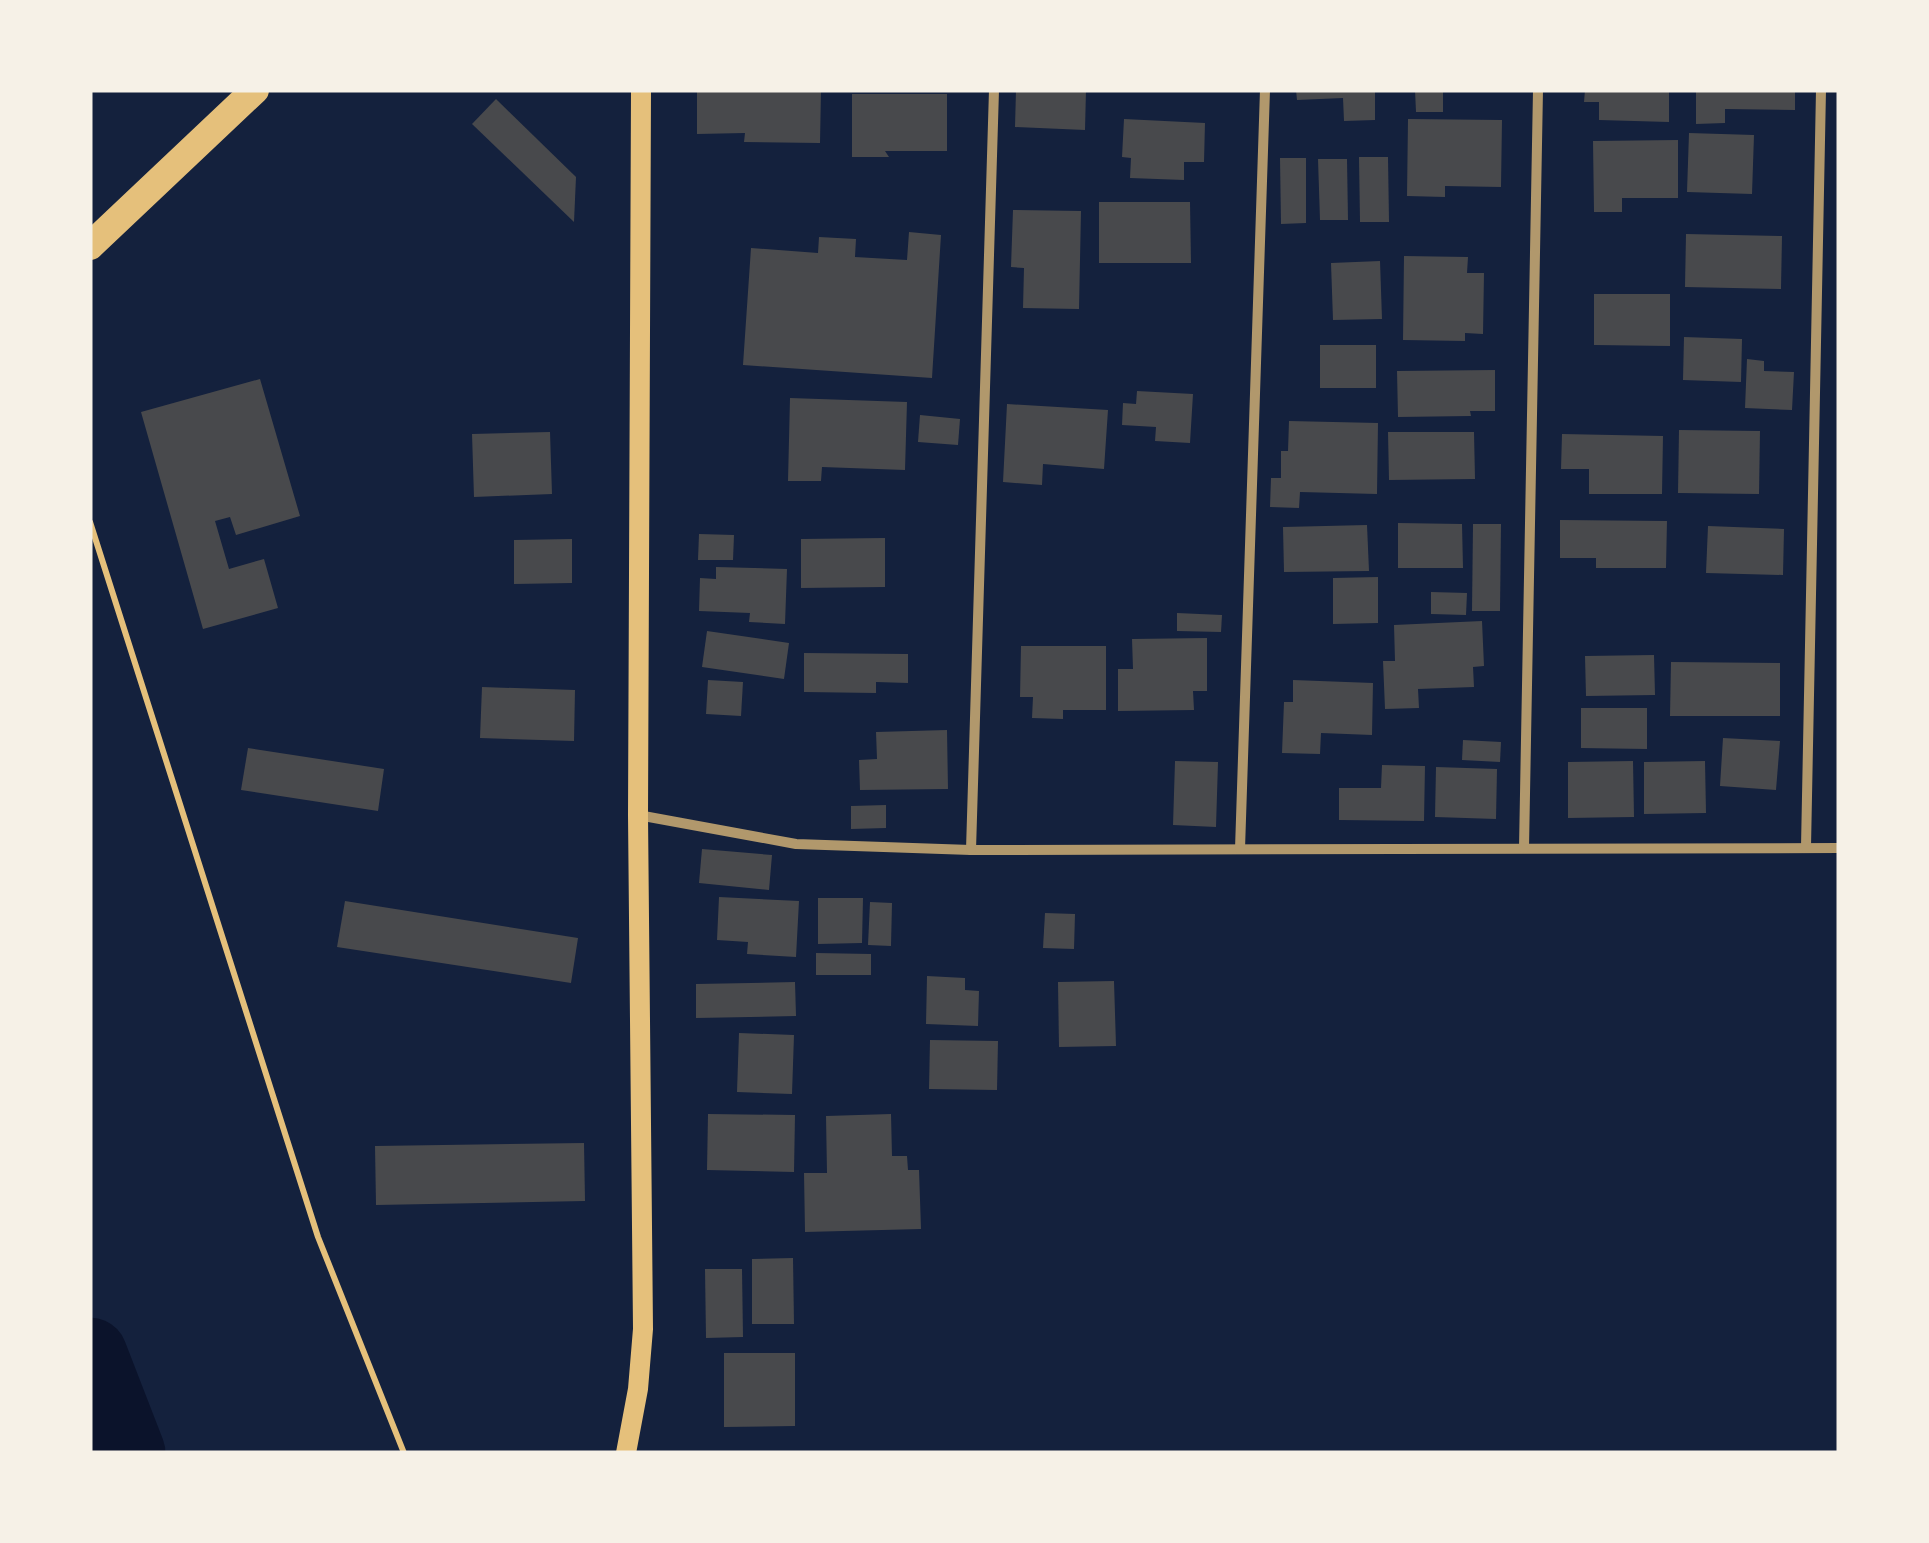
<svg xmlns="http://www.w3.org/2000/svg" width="1929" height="1543" font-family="'Asap Condensed',sans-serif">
  <rect width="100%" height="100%" fill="#14213d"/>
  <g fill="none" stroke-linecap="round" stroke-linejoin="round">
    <!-- river -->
    <polyline stroke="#0b132b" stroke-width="75" points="90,1355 128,1453"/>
  </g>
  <!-- building -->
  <g fill="#48494c">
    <polygon points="697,90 821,90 820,143 744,142 745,133 697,134"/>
    <polygon points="1016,90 1086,90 1085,130 1015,127"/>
    <polygon points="1296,90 1375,90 1375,120 1344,121 1343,98 1297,100"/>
    <polygon points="1415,90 1443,90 1443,112 1416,112"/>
    <polygon points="1585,90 1669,90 1669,122 1599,120 1599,102 1584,102"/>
    <polygon points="1696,90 1795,90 1795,110 1725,109 1725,123 1696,124"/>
    <polygon points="852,94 947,94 947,151 885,151 889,157 852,157"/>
    <polygon points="496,99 576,177 574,222 472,124"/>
    <polygon points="1124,119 1205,123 1204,162 1184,162 1184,180 1130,178 1131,158 1122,157"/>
    <polygon points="1408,119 1502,120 1501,187 1445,186 1445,197 1407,196"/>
    <polygon points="1689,133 1754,135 1752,194 1687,192"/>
    <polygon points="1678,140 1678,198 1622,198 1622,212 1594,212 1593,141"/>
    <polygon points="1359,157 1388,157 1389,222 1360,222"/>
    <polygon points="1280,158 1306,158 1306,223 1281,224"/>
    <polygon points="1318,159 1347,159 1348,220 1320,220"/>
    <polygon points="1099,202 1190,202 1191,263 1099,263"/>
    <polygon points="1013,210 1081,211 1079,309 1023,308 1024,268 1011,267"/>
    <polygon points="909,232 941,235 932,378 743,365 751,248 818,253 819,237 856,239 855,257 907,260"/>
    <polygon points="1686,234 1782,236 1781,289 1685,287"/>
    <polygon points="1404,256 1468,257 1467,273 1484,273 1483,334 1465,333 1465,341 1403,340"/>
    <polygon points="1380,261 1382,319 1333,320 1331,263"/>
    <polygon points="1594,294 1670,294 1670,346 1594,345"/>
    <polygon points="1684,337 1742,339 1741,382 1683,380"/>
    <rect x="1320" y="345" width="56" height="43"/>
    <polygon points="1747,359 1764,361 1764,371 1794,372 1792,410 1745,408"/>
    <polygon points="1495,370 1495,411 1470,411 1471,416 1398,417 1397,371"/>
    <polygon points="260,379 300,516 236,535 230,517 215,521 229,569 264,559 278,608 203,629 141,412"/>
    <polygon points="1137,391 1193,394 1190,443 1155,441 1156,427 1122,425 1123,403 1136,404"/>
    <polygon points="790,398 907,402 905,470 822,467 821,481 788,481"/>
    <polygon points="1007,404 1108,410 1104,469 1043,464 1042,485 1003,482"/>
    <polygon points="920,415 960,419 958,445 918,442"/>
    <polygon points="1289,421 1378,423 1377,494 1300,492 1299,508 1270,507 1271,478 1281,478 1281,451 1288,451"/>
    <polygon points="1679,430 1760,431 1759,494 1678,493"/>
    <polygon points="550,432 552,494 474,497 472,434"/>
    <polygon points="1388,432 1474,432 1475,479 1389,480"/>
    <polygon points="1562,434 1663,436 1662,494 1589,494 1589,469 1561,469"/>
    <polygon points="1560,520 1667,521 1666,568 1596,568 1596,558 1560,558"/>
    <polygon points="1398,523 1462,524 1463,568 1398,568"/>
    <polygon points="1473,524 1501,524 1500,611 1472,611"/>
    <polygon points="1367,525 1369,571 1284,572 1283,527"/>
    <polygon points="1708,526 1784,529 1783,575 1706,573"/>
    <polygon points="699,534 734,535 733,560 698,560"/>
    <polygon points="885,538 885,587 801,588 801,539"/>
    <polygon points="572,539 572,583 514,584 514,540"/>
    <polygon points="716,567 787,569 785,624 749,622 750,613 699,611 700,578 716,579"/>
    <polygon points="1378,577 1378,623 1333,624 1333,578"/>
    <polygon points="1431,592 1467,593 1466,615 1431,614"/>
    <polygon points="1177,613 1222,615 1221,632 1177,631"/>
    <polygon points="1482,621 1484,666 1473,667 1474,687 1418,689 1419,708 1385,709 1383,661 1395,661 1394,625"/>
    <polygon points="707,631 789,643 784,679 702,667"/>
    <polygon points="1207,638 1207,691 1193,691 1194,710 1118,711 1118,669 1133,669 1132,639"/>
    <polygon points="1021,646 1106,646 1106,710 1063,710 1063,719 1032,718 1033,697 1020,697"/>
    <polygon points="804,653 908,654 908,683 876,682 876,693 804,692"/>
    <polygon points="1654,655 1655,695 1586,696 1585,656"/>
    <polygon points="1671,662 1780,663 1780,716 1670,716"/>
    <polygon points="708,680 743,682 741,716 706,714"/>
    <polygon points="1293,680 1373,683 1372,735 1321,733 1320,754 1282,753 1284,702 1293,702"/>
    <polygon points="482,687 575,690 574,741 480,738"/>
    <polygon points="1581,708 1647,708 1647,749 1581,748"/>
    <polygon points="947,730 948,789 860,790 859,760 877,759 876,732"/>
    <polygon points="1723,738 1780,741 1776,790 1720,786"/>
    <polygon points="1463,740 1501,742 1500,762 1462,760"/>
    <polygon points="248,748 384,769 378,811 241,790"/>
    <polygon points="1175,761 1218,762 1216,827 1173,825"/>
    <polygon points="1633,761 1634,817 1568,818 1568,762"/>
    <polygon points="1705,761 1706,813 1644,814 1644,762"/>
    <polygon points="1382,765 1425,766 1424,821 1339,820 1339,788 1381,788"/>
    <polygon points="1436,767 1497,769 1496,819 1435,817"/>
    <polygon points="886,805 886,828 851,829 851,806"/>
    <polygon points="702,849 772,855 769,890 699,883"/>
    <polygon points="719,897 799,901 796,957 747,954 748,942 717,940"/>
    <polygon points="818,898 863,898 862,943 818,944"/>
    <polygon points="345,901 578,938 571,983 337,947"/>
    <polygon points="870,902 892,903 891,946 868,945"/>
    <polygon points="1045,913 1075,914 1074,949 1043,948"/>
    <polygon points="816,953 871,954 871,975 816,975"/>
    <polygon points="927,976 965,978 965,990 979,991 978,1026 926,1024"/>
    <polygon points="1114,981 1116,1046 1059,1047 1058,982"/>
    <polygon points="795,982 796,1016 696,1018 696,984"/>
    <polygon points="739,1033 794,1035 792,1094 737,1092"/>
    <polygon points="930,1040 998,1041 997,1090 929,1089"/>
    <polygon points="708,1114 795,1115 794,1172 707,1170"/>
    <polygon points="891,1114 892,1156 907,1156 908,1170 919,1170 921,1229 805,1232 804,1173 827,1173 826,1116"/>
    <polygon points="584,1143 585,1201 376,1205 375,1146"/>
    <polygon points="793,1258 794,1324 752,1324 752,1259"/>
    <polygon points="705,1269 742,1269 743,1337 706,1338"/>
    <polygon points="724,1353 795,1353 795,1426 724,1427"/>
  </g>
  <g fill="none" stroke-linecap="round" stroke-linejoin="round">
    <!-- path -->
    <polyline stroke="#e5c07b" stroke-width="6" points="90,522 318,1237 404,1453"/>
    <!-- minor -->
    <g stroke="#b1986c" stroke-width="10">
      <polyline points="638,815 796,844 971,850 1839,848"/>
      <polyline points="1806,847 1821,90"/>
      <polyline points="1524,848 1538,90"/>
      <polyline points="1240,849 1265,90"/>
      <polyline points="971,850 994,90"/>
    </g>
    <!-- secondary -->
    <polyline stroke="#e5c07b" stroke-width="20" points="626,1453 638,1389 643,1329 638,815 641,90"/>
    <!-- trunk -->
    <polyline stroke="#e5c07b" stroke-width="28" points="90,246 255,90"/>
  </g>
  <!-- border -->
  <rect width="1929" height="1543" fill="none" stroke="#f6f1e7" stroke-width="185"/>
</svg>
